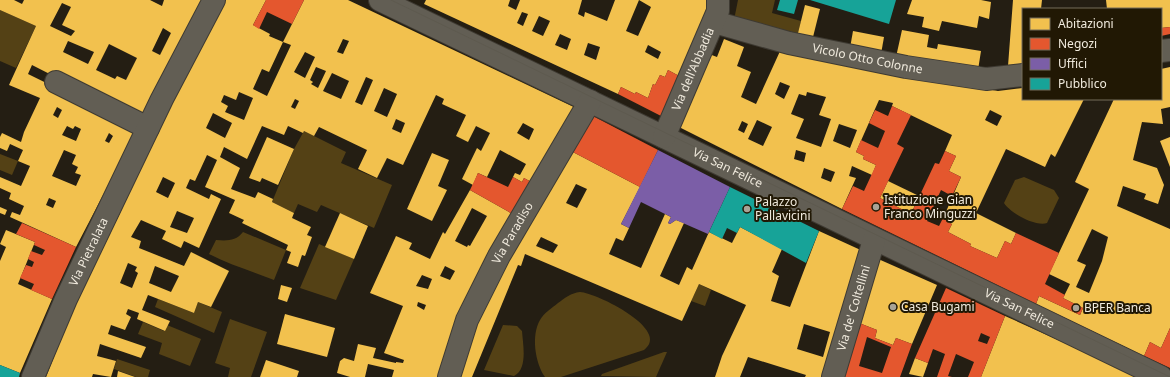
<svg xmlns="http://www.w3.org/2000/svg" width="1170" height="377" font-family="'Noto Sans',sans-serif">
  <rect width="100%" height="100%" fill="#241e13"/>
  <!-- green -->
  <g fill="#544115">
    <polygon points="738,0 775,0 772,13 801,21 797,37 734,20"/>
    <polygon points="0,10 36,26 16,68 0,61"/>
    <polygon points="304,131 346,152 341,163 392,185 374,228 321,205 317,212 298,204 294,213 272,202 294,149"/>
    <polygon points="0,154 18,161 12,175 0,170"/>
    <path d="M 1024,177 L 1054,190 L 1059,198 L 1047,223 C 1036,227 1010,213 1004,203 L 1015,180 Z"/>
    <path d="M 243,232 L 286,250 L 274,280 C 252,271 230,265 209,254 L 216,240 C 227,241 236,241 243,232 Z"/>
    <polygon points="319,244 354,259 336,300 300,288"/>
    <polygon points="699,284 711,290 705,306 691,301"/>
    <path d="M 580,292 C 597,293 672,330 644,350 L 561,377 L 545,377 C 535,363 531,335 540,320 C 544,313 552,308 558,303 C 565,298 571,293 580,292 Z"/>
    <polygon points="158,299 194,313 198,302 222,312 214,333 155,307"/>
    <polygon points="230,319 267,332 251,377 228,377 230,368 215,363"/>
    <polygon points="143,322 164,331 167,325 201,339 190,366 159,354 162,343 138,334"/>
    <path d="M 503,325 L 517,326 L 522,331 C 523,345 528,369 514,376 L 484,370 Z"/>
    <polygon points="664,352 667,352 656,377 601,376 602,374"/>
    <polygon points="117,359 150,370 148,377 136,377 114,369"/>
  </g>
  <!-- homes -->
  <g fill="#f2c14e" fill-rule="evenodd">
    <path d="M 0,0 L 14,0 L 22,4 L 24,0 L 150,0 L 162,6 L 164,0 L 207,0 L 142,121 L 32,65 L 28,74 L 138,128 L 76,247 L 10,217 L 12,212 L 20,215 L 24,206 L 9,199 L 11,193 L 0,188 L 0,177 L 21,186 L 30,166 L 18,161 L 23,150 L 10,144 L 7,151 L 0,148 L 0,137 L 2,133 L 21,142 L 24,132 L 40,98 L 9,85 L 36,26 L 0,10 ZM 62,3 L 71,7 L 62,25 L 75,31 L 71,36 L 50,26 ZM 163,28 L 171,33 L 160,55 L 152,51 ZM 68,41 L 94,52 L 88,64 L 63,52 ZM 109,44 L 137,58 L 126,80 L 117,76 L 115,79 L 96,70 ZM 57,107 L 62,110 L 58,118 L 53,115 ZM 67,126 L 73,129 L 75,126 L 81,129 L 76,141 L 62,135 ZM 109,133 L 113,136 L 109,143 L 105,141 ZM 64,150 L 76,155 L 72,164 L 78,167 L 75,173 L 81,175 L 76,186 L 52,176 ZM 49,198 L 56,201 L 53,208 L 46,205 Z"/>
    <path d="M 220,0 L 266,0 L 253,25 L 270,34 L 269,36 L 283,42 L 304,0 L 348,0 L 580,110 L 535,184 L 524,178 L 522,182 L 513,177 L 515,173 L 520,175 L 526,164 L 500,150 L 487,177 L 478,173 L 473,185 L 462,179 L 477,148 L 481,151 L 490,133 L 476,126 L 468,142 L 456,136 L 466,115 L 442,104 L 444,99 L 436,95 L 403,165 L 387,158 L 377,178 L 358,169 L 367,150 L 319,127 L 314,136 L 304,131 L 303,133 L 288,126 L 284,135 L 262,126 L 247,159 L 224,147 L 220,157 L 240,168 L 231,189 L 255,198 L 258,192 L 273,199 L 272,202 L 294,213 L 292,218 L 311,227 L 307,235 L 312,237 L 305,256 L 302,255 L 298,267 L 287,263 L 291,252 L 286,250 L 288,245 L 242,223 L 244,220 L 229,213 L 235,200 L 205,187 L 217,160 L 207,155 L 195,181 L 190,179 L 186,188 L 209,199 L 211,194 L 221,199 L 199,248 L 184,241 L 181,248 L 162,239 L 166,231 L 141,220 L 131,237 L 141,241 L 139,248 L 184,266 L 191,252 L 229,271 L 211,307 L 198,302 L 194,313 L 148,295 L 142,310 L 170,321 L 165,331 L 137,319 L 139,313 L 128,309 L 126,314 L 131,317 L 125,330 L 111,325 L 108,334 L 146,347 L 141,358 L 100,344 L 97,356 L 116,361 L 111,377 L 93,374 L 92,377 L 46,377 L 73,309 L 121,211 L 162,117 ZM 343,39 L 349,41 L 343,54 L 337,52 ZM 283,42 L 291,45 L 267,96 L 253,89 L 262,69 L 269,72 ZM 305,52 L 315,57 L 305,78 L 294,72 ZM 316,67 L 326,71 L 318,88 L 311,84 L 313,82 L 310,80 ZM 332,73 L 349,81 L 341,99 L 323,91 ZM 366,77 L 373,80 L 362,105 L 355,102 ZM 384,88 L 397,94 L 387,117 L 374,111 ZM 239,92 L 253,98 L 244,120 L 225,112 L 228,106 L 221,102 L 224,95 L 236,100 ZM 295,99 L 299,101 L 295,109 L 291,107 ZM 213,113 L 232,123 L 225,138 L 206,128 ZM 396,119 L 405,123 L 401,133 L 392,129 ZM 523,123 L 534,129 L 529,140 L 517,133 ZM 163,177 L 175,183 L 168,198 L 156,192 ZM 177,211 L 194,218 L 187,233 L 170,227 ZM 128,263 L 137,267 L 135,271 L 138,273 L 132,288 L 120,283 ZM 155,266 L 179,276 L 171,292 L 149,283 Z"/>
    <path d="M 426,0 L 510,0 L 508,6 L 516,10 L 520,0 L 582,0 L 578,14 L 584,17 L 585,12 L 607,21 L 615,0 L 707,0 L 710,2 L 681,77 L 668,70 L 665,77 L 660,75 L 655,85 L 653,84 L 648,98 L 636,92 L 635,94 L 621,87 L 618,94 L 424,4 ZM 639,0 L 651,7 L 638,36 L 626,31 ZM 522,12 L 528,14 L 523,26 L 517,23 ZM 539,16 L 550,21 L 543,36 L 532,31 ZM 560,34 L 571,39 L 567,50 L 555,45 ZM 588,43 L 600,47 L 596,60 L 584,55 ZM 648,45 L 661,52 L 658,59 L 645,52 Z"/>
    <polygon points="912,0 981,0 991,2 989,19 979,16 977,28 942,21 939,31 922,27 924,17 907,14"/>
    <polygon points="1013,0 1042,0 1041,9 1023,9 1023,64 1008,66"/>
    <polygon points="1106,0 1170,0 1170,27 1161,28 1161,9 1107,9"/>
    <polygon points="805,5 820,9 812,41 797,37"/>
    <polygon points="902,30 929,35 927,47 937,49 938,44 981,51 978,70 896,57"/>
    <polygon points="853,31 884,37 881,54 850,48"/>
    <path d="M 724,39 L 744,47 L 737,66 L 751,72 L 741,97 L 756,104 L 781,49 L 890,72 L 998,91 L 1023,88 L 1023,99 L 1084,99 L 1055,157 L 1051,154 L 1045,167 L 1006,149 L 976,213 L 1016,233 L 1011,244 L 1005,241 L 997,258 L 970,246 L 971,244 L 948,232 L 952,224 L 947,222 L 950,216 L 945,214 L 961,177 L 949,171 L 956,156 L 945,151 L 952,135 L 892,106 L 893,103 L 879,100 L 856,152 L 864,156 L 863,159 L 876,165 L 872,175 L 852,166 L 849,176 L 856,178 L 842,209 L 679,127 L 709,54 L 717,57 ZM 780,82 L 790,86 L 784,99 L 775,94 ZM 807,92 L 826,97 L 819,115 L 831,119 L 821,147 L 796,138 L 804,119 L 791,114 L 799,94 L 806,96 ZM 990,110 L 1002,116 L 997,126 L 985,120 ZM 757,120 L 772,127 L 763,146 L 748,139 ZM 742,121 L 748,124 L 744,133 L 738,130 ZM 839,124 L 857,130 L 850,148 L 833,141 ZM 796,150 L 806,153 L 804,162 L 794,159 ZM 824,168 L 835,172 L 831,182 L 821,178 Z"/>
    <path d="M 1170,67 L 1170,107 L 1161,109 L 1163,124 L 1142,122 L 1133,160 L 1157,168 L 1164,185 L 1158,204 L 1144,199 L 1146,194 L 1123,186 L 1117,206 L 1170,229 L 1170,328 L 1161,348 L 1150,342 L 1144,356 L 1036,304 L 1039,296 L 1080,315 L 1083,308 L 1063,298 L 1070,284 L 1049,274 L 1089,189 L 1075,182 L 1114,99 L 1161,99 L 1161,69 ZM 1092,229 L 1108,237 L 1102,261 L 1089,293 L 1076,287 L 1086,265 L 1077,261 Z"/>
    <polygon points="267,137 294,149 278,185 262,178 260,182 249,178"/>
    <polygon points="1170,137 1170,167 1160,141"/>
    <path d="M 569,150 L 640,187 L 621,224 L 629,228 L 623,241 L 616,238 L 609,254 L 641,268 L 665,214 L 671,217 L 668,223 L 670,224 L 676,220 L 684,223 L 660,276 L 679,285 L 687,267 L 692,270 L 709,232 L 732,243 L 740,227 L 782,249 L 772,272 L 779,276 L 771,301 L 790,307 L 819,231 L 865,252 L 826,377 L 805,377 L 806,375 L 748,357 L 740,377 L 715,377 L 722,356 L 746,305 L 699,284 L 682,321 L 525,254 L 521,266 L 518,265 L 472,377 L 456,377 L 474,323 ZM 576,184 L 587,189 L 577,208 L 566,203 ZM 541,237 L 558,245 L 553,253 L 536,246 ZM 804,324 L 830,332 L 823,357 L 797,349 Z"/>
    <polygon points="432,153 449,160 438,186 447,190 432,221 407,209"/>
    <polygon points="888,181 919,196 911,214 880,198"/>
    <path d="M 470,190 L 516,216 L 441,377 L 392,377 L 394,370 L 368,364 L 365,377 L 350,377 L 337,373 L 340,361 L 344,358 L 354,361 L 358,344 L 376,348 L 373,358 L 396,363 L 396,362 L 403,363 L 404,360 L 384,353 L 403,306 L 370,293 L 396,236 L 412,243 L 409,249 L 430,259 L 443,232 L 445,234 ZM 472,208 L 487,216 L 470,246 L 468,245 L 467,247 L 455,241 ZM 445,266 L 455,271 L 450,280 L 440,276 ZM 422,275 L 432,279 L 428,289 L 416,286 ZM 418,302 L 426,305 L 424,310 L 417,306 Z"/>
    <polygon points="0,207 7,210 5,215 0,213"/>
    <polygon points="340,213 368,226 354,259 325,247"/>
    <polygon points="6,230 35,242 18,284 52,299 20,373 0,365 0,261 6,247 0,244"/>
    <polygon points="876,258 937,285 912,344 896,338 893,345 875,338 877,330 854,321"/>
    <polygon points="281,285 292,288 287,302 278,299"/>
    <polygon points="285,314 335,328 327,357 277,344"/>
    <polygon points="1005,316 1140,377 981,377"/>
    <polygon points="915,358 928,363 923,377 909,374"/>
    <polygon points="266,360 299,371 297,377 260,377"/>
    <polygon points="118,371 135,377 117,377"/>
  </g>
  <!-- shops -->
  <g fill="#e4572e" fill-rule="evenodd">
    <polygon points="266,0 304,0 292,24 267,12 259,29 253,25"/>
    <polygon points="1170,27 1170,34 1161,36 1161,28"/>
    <polygon points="668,70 681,77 663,117 618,94 621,87 635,94 636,92 648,98 653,84 655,85 660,75 665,77"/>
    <polygon points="892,106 911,115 897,144 904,148 880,198 911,214 935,163 939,164 945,151 956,156 949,171 961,177 952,196 941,190 927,221 939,226 945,214 950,216 947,222 952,224 948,232 971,244 970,246 997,258 1005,241 1011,244 1016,233 1059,253 1045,284 1065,295 1063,298 1083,308 1080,315 1039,296 1036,304 842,209 853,186 864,191 876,165 863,159 864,156 856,152 861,140 878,148 885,131 869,123 875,110 888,116"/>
    <polygon points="589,114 658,150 640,187 569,150"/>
    <polygon points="478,173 508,187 513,177 522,182 524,178 535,184 516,216 470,190"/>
    <polygon points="22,223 76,247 52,299 31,290 34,284 20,278 26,265 32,267 34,262 28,259 31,251 42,255 45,250 34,245 35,242 16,234"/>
    <path d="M 946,288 L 1005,316 L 981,377 L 968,377 L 974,362 L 956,354 L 948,376 L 952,377 L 937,377 L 945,354 L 933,349 L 928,363 L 915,358 ZM 981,333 L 990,337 L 987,344 L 978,341 Z"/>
    <path d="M 854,321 L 877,330 L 875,338 L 893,345 L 896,338 L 912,344 L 900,377 L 838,377 ZM 867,337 L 891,347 L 882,373 L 859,366 Z"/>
    <polygon points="1170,328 1170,368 1144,356 1150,342 1161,348"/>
  </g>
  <!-- offices -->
  <polygon fill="#7b5ea7" points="658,150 730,187 708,234 676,220 670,224 668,223 671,217 641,202 629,228 621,224"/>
  <!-- public -->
  <g fill="#17a398">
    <polygon points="780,0 798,0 794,14 777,10"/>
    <polygon points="810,0 896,0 889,24"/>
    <polygon points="730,187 819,231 806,263 740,227 737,233 727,228 722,239 709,232"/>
    <polygon points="0,365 20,373 19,377 0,377"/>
  </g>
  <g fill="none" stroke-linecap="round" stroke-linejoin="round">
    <!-- minor casing -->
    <g stroke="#3e3a32" stroke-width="24">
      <g id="minor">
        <path id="s1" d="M 380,0 L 1161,377"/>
        <path id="s2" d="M 714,22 L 789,43 L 906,67 L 986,79 L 1023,75"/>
        <polyline points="1161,51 1170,50"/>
        <polyline points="56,82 148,128"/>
        <path id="s3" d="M 664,137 L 718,11 L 718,0"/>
        <path id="s4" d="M 33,377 L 66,299 L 162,99 L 214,0"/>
        <path id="s5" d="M 449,377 L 467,320 L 499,256 L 590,101"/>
        <path id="s6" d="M 833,377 L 874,240"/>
      </g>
    </g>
    <!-- minor -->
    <use href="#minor" stroke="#625e54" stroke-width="22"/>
    <!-- tram -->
    <polyline stroke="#5e5a4f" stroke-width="1" points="391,0 1170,377"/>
  </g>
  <!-- markers -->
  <g fill="#a9a396" stroke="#211804" stroke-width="1.5">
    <circle cx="876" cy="207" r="4"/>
    <circle cx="747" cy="209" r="4"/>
    <circle cx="893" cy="307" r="4"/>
    <circle cx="1076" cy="308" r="4"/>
  </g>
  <g text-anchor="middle" stroke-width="4" stroke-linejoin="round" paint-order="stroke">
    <!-- street labels -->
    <g font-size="12" fill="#f0eadd" stroke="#211804">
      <text dy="4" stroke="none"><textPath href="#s2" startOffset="158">Vicolo Otto Colonne</textPath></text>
      <text dy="4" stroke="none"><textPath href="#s3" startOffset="74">Via dell'Abbadia</textPath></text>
      <text dy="4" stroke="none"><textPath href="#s1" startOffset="386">Via San Felice</textPath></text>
      <text dy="4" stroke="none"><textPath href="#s5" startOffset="158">Via Paradiso</textPath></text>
      <text dy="4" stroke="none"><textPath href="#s4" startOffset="137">Via Pietralata</textPath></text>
      <text dy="4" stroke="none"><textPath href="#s6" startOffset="72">Via de' Coltellini</textPath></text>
      <text dy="4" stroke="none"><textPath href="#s1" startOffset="710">Via San Felice</textPath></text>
    </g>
    <!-- poi labels -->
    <g font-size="12" fill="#f0eadd" stroke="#211804" text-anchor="start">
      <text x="884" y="204">Istituzione Gian<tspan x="884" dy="14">Franco Minguzzi</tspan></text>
      <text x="755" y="206">Palazzo<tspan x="755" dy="14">Pallavicini</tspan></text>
      <text x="901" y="311">Casa Bugami</text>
      <text x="1084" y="312">BPER Banca</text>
    </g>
  </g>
  <!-- legend -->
  <rect x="1022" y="8" width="140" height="92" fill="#211804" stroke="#746c5b"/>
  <rect x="1030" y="18" width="20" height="12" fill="#f2c14e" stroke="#746c5b"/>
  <text x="1058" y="28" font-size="12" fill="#f0eadd">Abitazioni</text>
  <rect x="1030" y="38" width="20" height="12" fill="#e4572e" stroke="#746c5b"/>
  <text x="1058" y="48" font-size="12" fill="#f0eadd">Negozi</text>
  <rect x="1030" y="58" width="20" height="12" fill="#7b5ea7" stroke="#746c5b"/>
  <text x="1058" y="68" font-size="12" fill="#f0eadd">Uffici</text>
  <rect x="1030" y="78" width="20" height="12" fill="#17a398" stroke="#746c5b"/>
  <text x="1058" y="88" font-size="12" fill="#f0eadd">Pubblico</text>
</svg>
